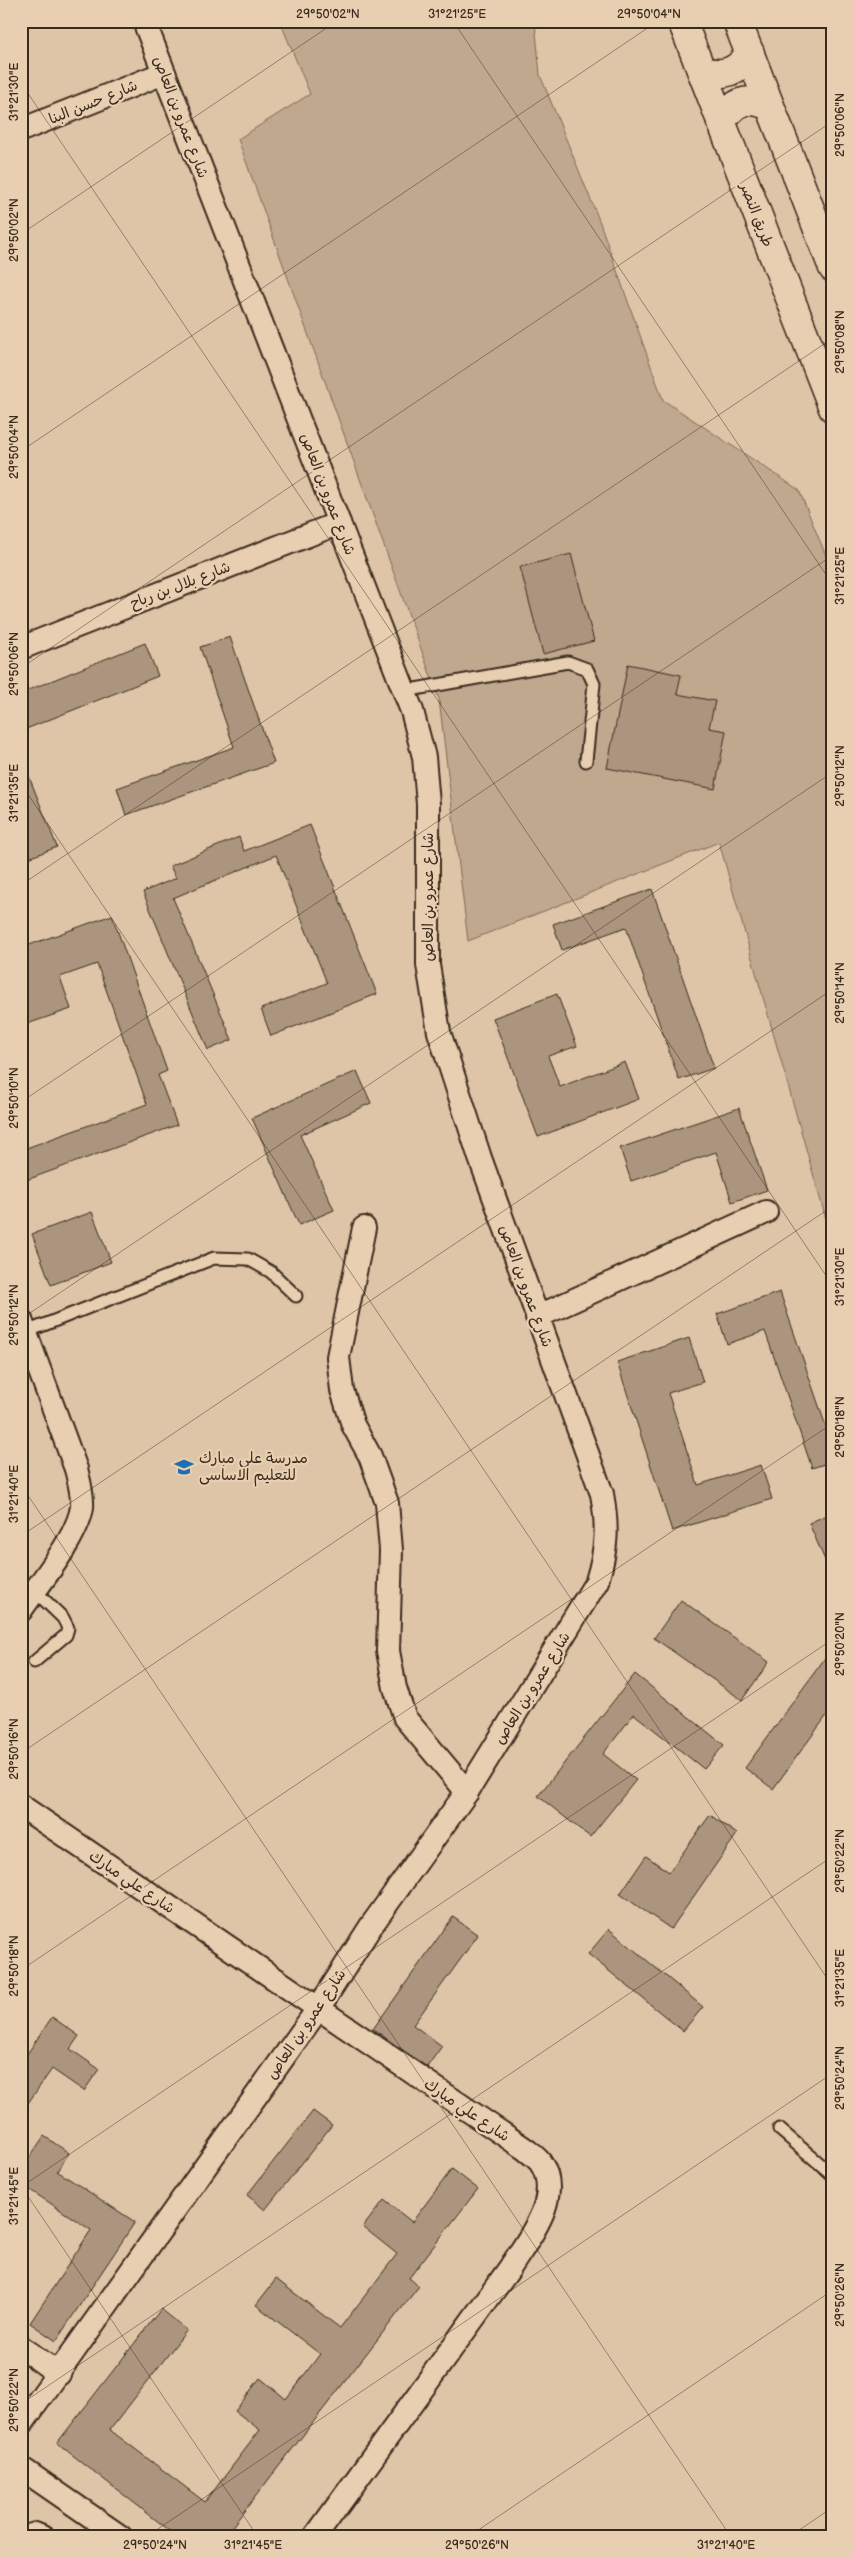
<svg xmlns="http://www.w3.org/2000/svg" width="854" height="2558" font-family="'Balsamiq Sans','Playpen Sans Arabic',sans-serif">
  <rect width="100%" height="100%" fill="#dec5a8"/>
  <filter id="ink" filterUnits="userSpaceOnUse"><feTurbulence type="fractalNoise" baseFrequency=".02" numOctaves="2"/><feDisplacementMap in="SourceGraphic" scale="10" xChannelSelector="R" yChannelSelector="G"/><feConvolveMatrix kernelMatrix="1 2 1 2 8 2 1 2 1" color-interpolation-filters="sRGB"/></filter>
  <g filter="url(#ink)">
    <!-- green -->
    <polygon fill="#c0a88f" stroke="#7e6956" points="280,21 535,21 540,75 599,220 663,400 799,490 833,573 833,1244 719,842 468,941 439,699 238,139 310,94"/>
    <!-- building -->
    <g fill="#ab957e" stroke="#3b2a1e">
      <polygon points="571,554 594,641 543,654 520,567"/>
      <polygon points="230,637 274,763 126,815 117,788 234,747 200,647"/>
      <polygon points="145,643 158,676 21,731 21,693"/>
      <polygon points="628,664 681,675 677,694 715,701 709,728 726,731 715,789 607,768"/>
      <polygon points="22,759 57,847 26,859 21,848"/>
      <polygon points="310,825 377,994 271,1036 261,1009 327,983 276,855 173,898 232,1040 208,1050 143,892 176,878 170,866 239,837 244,851"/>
      <polygon points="652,889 714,1068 679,1080 626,927 562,950 553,924"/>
      <polygon points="112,915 167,1071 158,1075 177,1125 21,1182 21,1150 147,1104 97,964 60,977 71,1009 21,1026 21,948"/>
      <polygon points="557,994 577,1046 548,1056 560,1087 625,1062 639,1099 538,1137 493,1018"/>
      <polygon points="357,1071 371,1103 300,1135 334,1210 299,1225 252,1118"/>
      <polygon points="739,1108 767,1190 732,1202 716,1152 631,1181 620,1148"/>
      <polygon points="92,1212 111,1262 51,1285 32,1234"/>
      <polygon points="780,1292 833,1447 833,1461 812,1468 765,1331 727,1344 717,1314"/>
      <polygon points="689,1338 703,1382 668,1393 698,1485 761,1465 772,1499 672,1531 617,1362"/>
      <polygon points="833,1512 833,1579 809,1523"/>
      <polygon points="681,1600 769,1662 742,1700 654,1638"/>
      <polygon points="833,1647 833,1707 773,1789 745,1768"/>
      <polygon points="635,1674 724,1745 704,1769 634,1714 603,1754 636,1780 590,1837 538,1796"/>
      <polygon points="710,1815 737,1834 671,1929 620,1894 646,1856 669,1872"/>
      <polygon points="453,1917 478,1935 413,2025 442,2046 427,2067 373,2029"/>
      <polygon points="609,1929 703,2007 683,2031 588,1954"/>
      <polygon points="52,2017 79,2036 70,2049 99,2069 84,2091 52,2069 21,2113 21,2063"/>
      <polygon points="313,2111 332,2125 265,2210 247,2195"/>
      <polygon points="44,2136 69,2153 57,2171 135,2222 56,2341 30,2323 91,2230 21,2184 21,2170"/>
      <polygon points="452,2169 478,2189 409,2278 419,2286 224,2537 178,2537 57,2443 161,2309 187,2330 110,2430 205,2502 260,2430 235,2411 260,2378 286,2399 320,2354 256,2305 276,2279 340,2328 397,2254 363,2227 384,2200 412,2222"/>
    </g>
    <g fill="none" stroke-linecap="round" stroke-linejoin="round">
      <!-- service casing -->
      <g stroke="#3b2a1e" stroke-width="15">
        <g id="service">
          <polyline points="404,691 568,662 587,669 594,684 586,761"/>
          <polyline points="26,1332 214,1258 248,1259 271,1272 296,1296"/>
          <polyline points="34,1662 66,1635 68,1628 63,1618 35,1591"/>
          <polyline points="779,2129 833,2175"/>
        </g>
      </g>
      <!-- minor casing -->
      <g stroke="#3b2a1e" stroke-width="26">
        <g id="minor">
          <polyline points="21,130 164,73"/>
          <polyline points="21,648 339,523"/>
          <polyline points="364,1228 338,1357 342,1390 353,1425 370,1456 387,1503 391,1550 388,1651 395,1688 405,1718 467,1792"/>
          <polyline points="537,1317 766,1212"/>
          <path d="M 21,1320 L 76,1469 C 79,1481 83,1494 82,1507 C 78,1537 39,1584 21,1610"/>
          <path d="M 21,1806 L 525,2149 C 530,2153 536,2157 540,2162 C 564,2196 528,2239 510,2268 L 315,2537"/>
          <polyline points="21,2347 59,2374"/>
          <path d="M 21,2425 L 318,2009 L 371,1926 L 467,1792 L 597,1581 C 607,1548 608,1527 602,1494 L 480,1158 L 439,1032 L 428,965 L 428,804 L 424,757 L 412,711 L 144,21"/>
          <polyline points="21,2468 121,2537"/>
          <polyline points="26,2537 35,2534 42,2537"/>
        </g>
      </g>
      <!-- trunk casing -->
      <g stroke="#3b2a1e" stroke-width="31">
        <g id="trunk">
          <polyline points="682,21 833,408"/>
          <polyline points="737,21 833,268"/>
          <path d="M 701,70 C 723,77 737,73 750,53"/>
          <path d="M 721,122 C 735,101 746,96 770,106"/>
        </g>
      </g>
      <!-- service -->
      <use href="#service" stroke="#e9cfb1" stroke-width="11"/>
      <!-- minor -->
      <use href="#minor" stroke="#e9cfb1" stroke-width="22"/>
      <!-- trunk -->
      <use href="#trunk" stroke="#e9cfb1" stroke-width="28"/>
    </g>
  </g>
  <!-- ticks -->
  <path fill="none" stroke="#3b2a1e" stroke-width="1" stroke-opacity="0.45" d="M 453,21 L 833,585M 21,83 L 833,1286M 21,234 L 337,21M 21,451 L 658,21M 21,668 L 833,121M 21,784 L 833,1987M 21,885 L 833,338M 21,1102 L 833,555M 21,1319 L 833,772M 21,1485 L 731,2537M 21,1536 L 833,989M 21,1753 L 833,1206M 21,1970 L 833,1423M 21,2186 L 258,2537M 21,2187 L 833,1639M 21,2404 L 833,1856M 146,2537 L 833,2073M 468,2537 L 833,2290M 789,2537 L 833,2507"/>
  <!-- icons -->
  <defs>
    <g id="school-bare" transform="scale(1.5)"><path d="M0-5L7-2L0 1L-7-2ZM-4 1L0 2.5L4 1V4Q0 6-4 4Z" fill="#1f6fb2" stroke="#e9cfb1" stroke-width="2.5" paint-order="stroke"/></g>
  </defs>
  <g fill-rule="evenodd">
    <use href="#school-bare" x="184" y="1467"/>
  </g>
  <g text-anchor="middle" stroke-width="4.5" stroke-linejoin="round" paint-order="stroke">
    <!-- street labels -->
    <g font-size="15" fill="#3b2a1e" stroke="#e9cfb1">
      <text transform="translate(93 102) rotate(-22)" y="5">شارع حسن البنا</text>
      <text transform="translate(181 117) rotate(69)" y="5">شارع عمرو بن العاص</text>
      <text transform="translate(757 215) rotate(69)" y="5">طريق النصر</text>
      <text transform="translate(328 494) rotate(69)" y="5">شارع عمرو بن العاص</text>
      <text transform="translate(180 585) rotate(-21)" y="5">شارع بلال بن رباح</text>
      <text transform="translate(428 897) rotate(-90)" y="5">شارع عمرو بن العاص</text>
      <text transform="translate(526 1286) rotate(70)" y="5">شارع عمرو بن العاص</text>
      <text transform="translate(532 1688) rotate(-58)" y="5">شارع عمرو بن العاص</text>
      <text transform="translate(132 1882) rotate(34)" y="5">شارع علي مبارك</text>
      <text transform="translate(306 2024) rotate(-56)" y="5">شارع عمرو بن العاص</text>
      <text transform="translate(467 2110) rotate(34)" y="5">شارع علي مبارك</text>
    </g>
    <!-- poi labels -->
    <g font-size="15" fill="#3b2a1e" stroke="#e9cfb1" text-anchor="start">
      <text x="199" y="1463">مدرسة على مبارك<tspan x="199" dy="17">للتعليم الاساسى</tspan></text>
    </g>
  </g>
  <!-- margin -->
  <rect width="854" height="2558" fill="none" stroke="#e9cfb1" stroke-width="55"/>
  <rect x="28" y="28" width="798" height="2502" fill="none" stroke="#3b2a1e" stroke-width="2"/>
  <g font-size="12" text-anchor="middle" fill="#3b2a1e">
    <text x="328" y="18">29°50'02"N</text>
    <text x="457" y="18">31°21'25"E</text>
    <text x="649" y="18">29°50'04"N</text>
    <text transform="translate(14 92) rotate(-90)" y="4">31°21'30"E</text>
    <text transform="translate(840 125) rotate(-90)" y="4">29°50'06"N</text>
    <text transform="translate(14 230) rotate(-90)" y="4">29°50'02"N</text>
    <text transform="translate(840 342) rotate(-90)" y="4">29°50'08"N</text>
    <text transform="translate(14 447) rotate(-90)" y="4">29°50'04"N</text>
    <text transform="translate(840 576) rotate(-90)" y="4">31°21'25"E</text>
    <text transform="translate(14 664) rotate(-90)" y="4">29°50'06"N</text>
    <text transform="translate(840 776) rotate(-90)" y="4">29°50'12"N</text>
    <text transform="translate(14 793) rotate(-90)" y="4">31°21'35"E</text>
    <text transform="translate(840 993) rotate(-90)" y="4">29°50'14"N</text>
    <text transform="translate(14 1098) rotate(-90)" y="4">29°50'10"N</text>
    <text transform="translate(840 1277) rotate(-90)" y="4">31°21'30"E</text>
    <text transform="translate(14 1315) rotate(-90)" y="4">29°50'12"N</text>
    <text transform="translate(840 1427) rotate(-90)" y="4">29°50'18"N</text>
    <text transform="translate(14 1494) rotate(-90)" y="4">31°21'40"E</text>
    <text transform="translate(840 1644) rotate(-90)" y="4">29°50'20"N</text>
    <text transform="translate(14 1749) rotate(-90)" y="4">29°50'16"N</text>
    <text transform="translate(840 1861) rotate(-90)" y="4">29°50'22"N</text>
    <text transform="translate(14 1966) rotate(-90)" y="4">29°50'18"N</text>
    <text transform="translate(840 1978) rotate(-90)" y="4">31°21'35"E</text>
    <text transform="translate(840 2078) rotate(-90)" y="4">29°50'24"N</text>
    <text transform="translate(14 2196) rotate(-90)" y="4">31°21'45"E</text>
    <text transform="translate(840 2295) rotate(-90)" y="4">29°50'26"N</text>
    <text transform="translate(14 2400) rotate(-90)" y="4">29°50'22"N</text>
    <text x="155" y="2549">29°50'24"N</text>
    <text x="253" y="2549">31°21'45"E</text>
    <text x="477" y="2549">29°50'26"N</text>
    <text x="726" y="2549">31°21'40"E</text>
  </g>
</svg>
